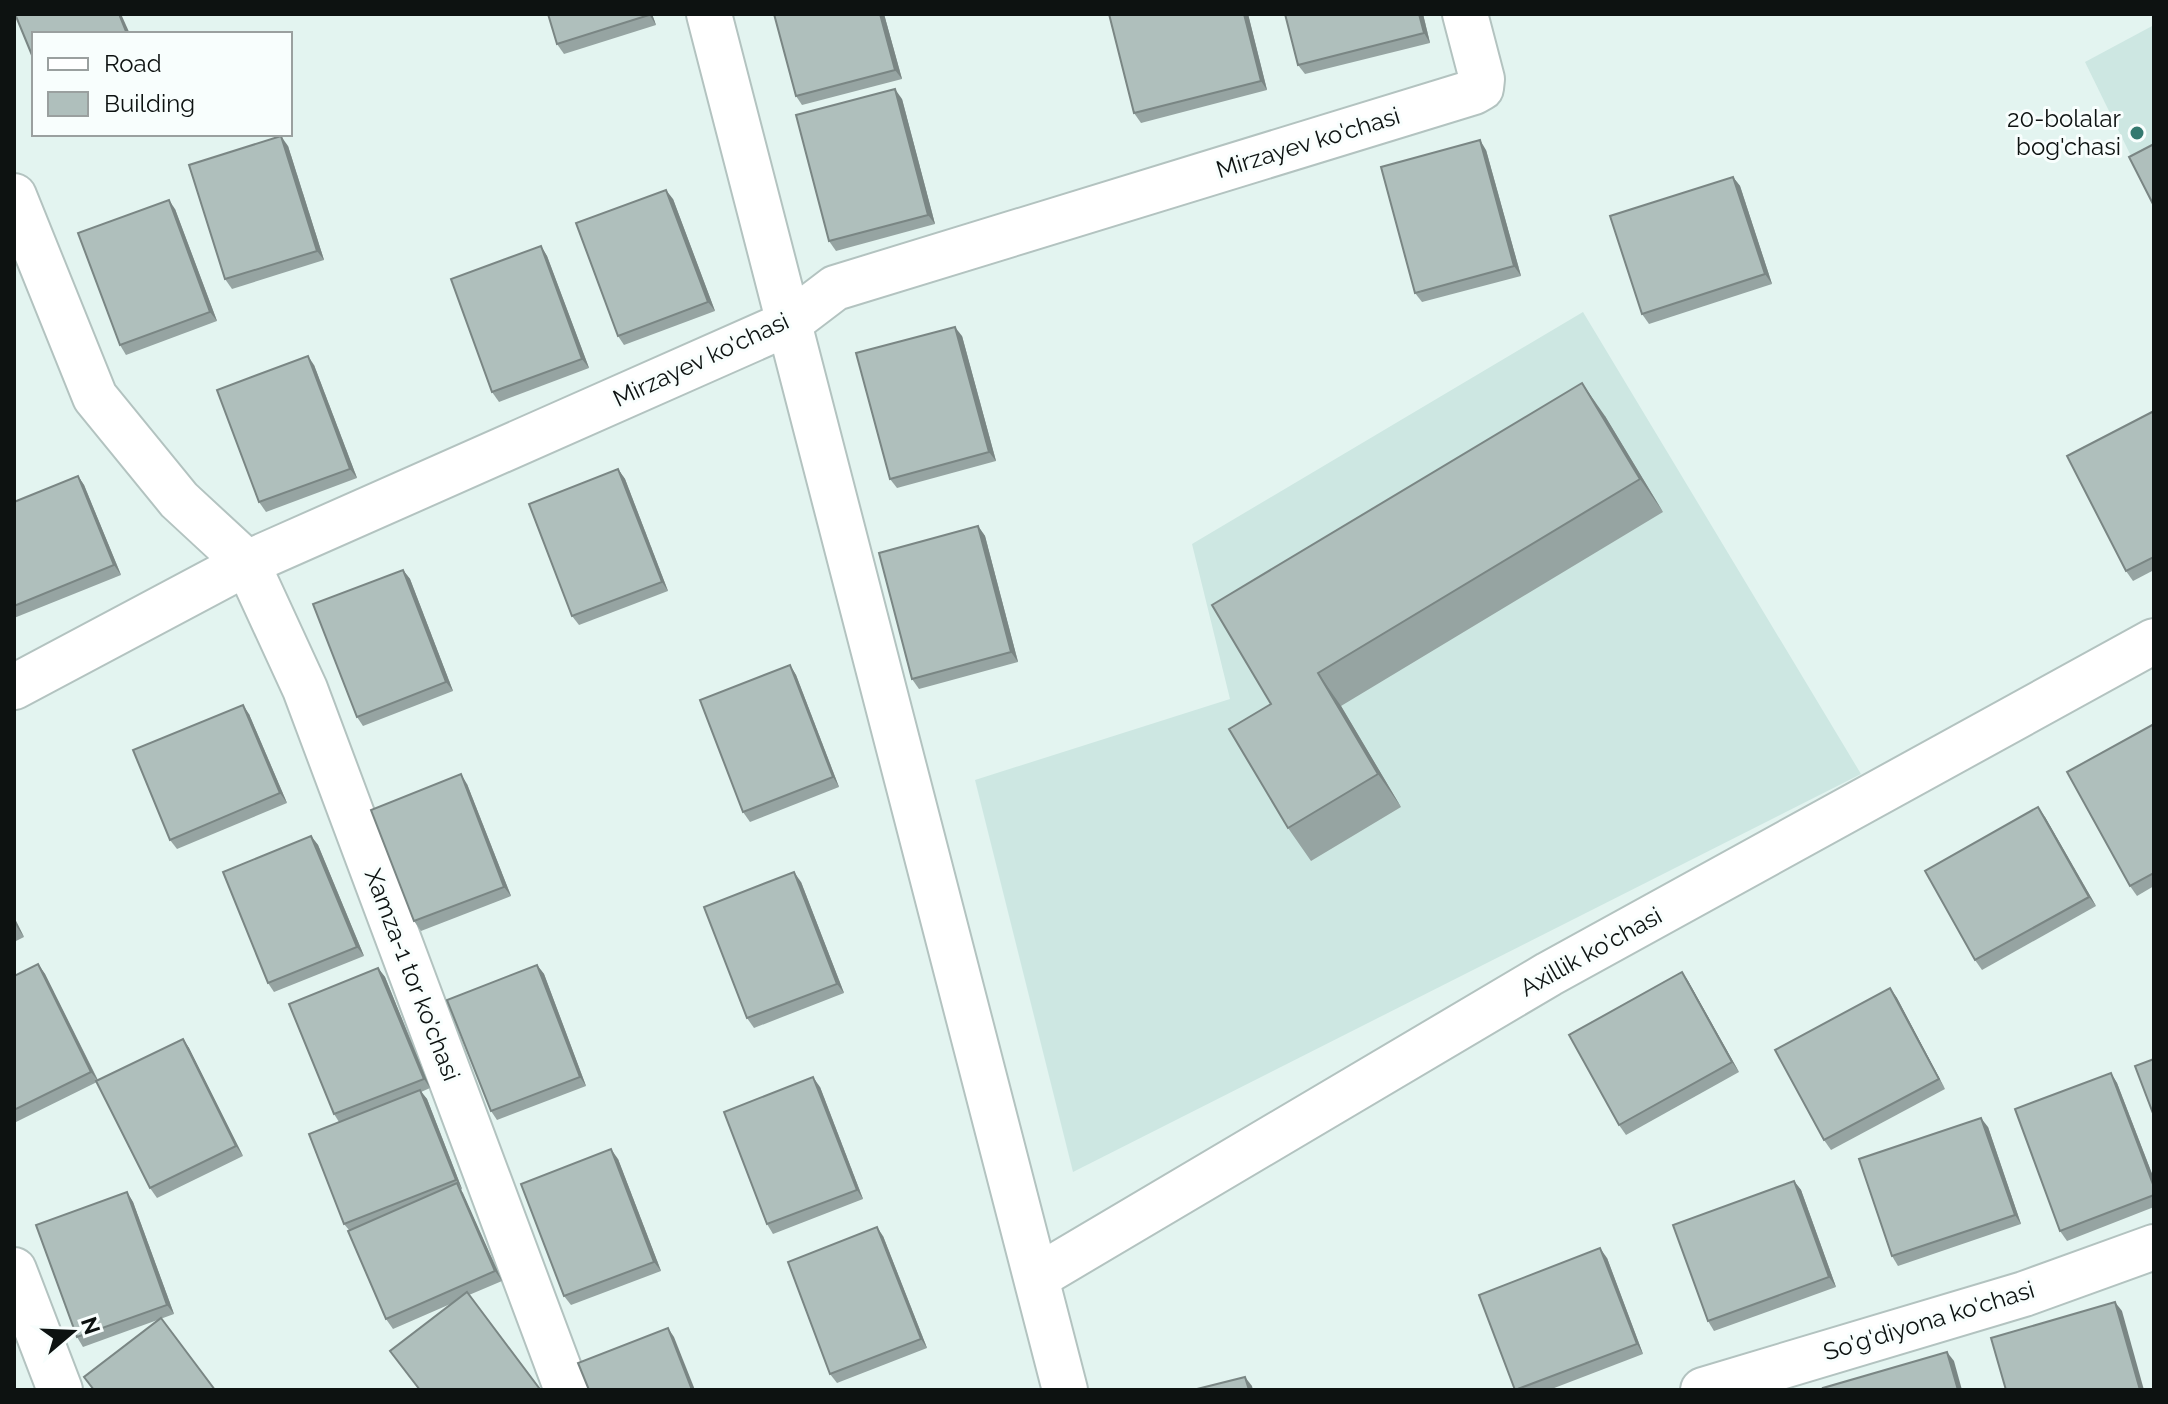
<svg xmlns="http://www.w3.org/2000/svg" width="2168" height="1404" font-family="Raleway,sans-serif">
  <rect width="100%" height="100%" fill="#e3f4f0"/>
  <!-- built -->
  <g fill="#cde7e2">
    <polygon points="2154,25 2154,203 2085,62"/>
    <polygon points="1583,312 1861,774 1073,1172 975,780 1230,699 1192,544"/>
  </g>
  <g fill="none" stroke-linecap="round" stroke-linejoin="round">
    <!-- minor casing -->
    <g stroke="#b3c3c0" stroke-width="48">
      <g id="minor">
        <polyline points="709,14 1065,1390"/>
        <polyline points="14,196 95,397 179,500 247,563 305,689 567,1390"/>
        <polyline points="14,687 247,563 789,323 835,288 1474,92 1481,88 1482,79 1465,14"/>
        <polyline points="14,1270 60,1390"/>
        <polyline points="1037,1277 1549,974 2154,641"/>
        <polyline points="1703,1390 2024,1294 2154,1247"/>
      </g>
    </g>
    <!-- minor -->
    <use href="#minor" stroke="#fff" stroke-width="44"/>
  </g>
  <!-- wall -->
  <g fill="#96a4a2">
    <polygon points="652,14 656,25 564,54 557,44"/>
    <polygon points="774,14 884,14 902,79 802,105 796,96"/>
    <polygon points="1109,14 1248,14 1267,90 1141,123 1134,113"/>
    <polygon points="1423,14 1430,43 1305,74 1298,65"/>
    <polygon points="902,99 935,224 836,251 829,241"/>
    <polygon points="288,146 324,260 232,289 225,279"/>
    <polygon points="1486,150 1521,276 1422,302 1415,293"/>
    <polygon points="1733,177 1740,186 1772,284 1649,324 1642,314"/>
    <polygon points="673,199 715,311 624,345 618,336"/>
    <polygon points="175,209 217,321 126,355 120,345"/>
    <polygon points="541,246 547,256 589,368 499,402 492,392"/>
    <polygon points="962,336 996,461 897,488 890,479"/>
    <polygon points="314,365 357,478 266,512 259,502"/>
    <polygon points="2154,411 2154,570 2133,581 2126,571"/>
    <polygon points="1605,416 1663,512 1341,706 1401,807 1311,861 1288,828 1271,704"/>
    <polygon points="618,469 625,479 668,591 579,625 572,616"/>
    <polygon points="78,476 84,485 121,575 14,618 14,502"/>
    <polygon points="978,526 985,536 1018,662 919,689 912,679"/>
    <polygon points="403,570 410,579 453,691 363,726 357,717"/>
    <polygon points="790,665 796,675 839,787 750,822 743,812"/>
    <polygon points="249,714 287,803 177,849 170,840"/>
    <polygon points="2154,724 2154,886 2137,896 2130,886"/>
    <polygon points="467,784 511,896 421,931 414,921"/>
    <polygon points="2045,817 2096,906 1982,970 1975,960"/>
    <polygon points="311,836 318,845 364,956 274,992 268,983"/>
    <polygon points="801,882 844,993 754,1028 747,1018"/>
    <polygon points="14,917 24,937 14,942"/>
    <polygon points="38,964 45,974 98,1080 183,1039 189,1048 243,1156 157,1198 150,1188 97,1082 14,1123 14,976"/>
    <polygon points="537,965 544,974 586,1086 497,1120 491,1111"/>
    <polygon points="378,968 385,977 430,1088 421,1092 427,1099 462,1189 461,1190 502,1281 469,1295 541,1390 419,1390 455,1302 393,1329 386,1319 349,1230 344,1224 339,1122 334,1114"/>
    <polygon points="1682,972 1688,981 1739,1072 1626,1135 1619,1125"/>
    <polygon points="1890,988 1897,998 1945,1089 1831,1150 1824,1140"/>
    <polygon points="2111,1073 2117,1083 2154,1179 2154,1207 2067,1241 2060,1231"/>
    <polygon points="820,1087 863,1199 773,1234 767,1224"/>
    <polygon points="1988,1127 2021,1224 1898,1266 1892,1256"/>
    <polygon points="618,1159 661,1271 571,1305 564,1296"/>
    <polygon points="1794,1181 1801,1190 1836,1287 1714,1331 1708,1321"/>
    <polygon points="127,1192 133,1202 174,1314 83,1347 77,1337"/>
    <polygon points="883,1236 927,1348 837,1383 830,1374"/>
    <polygon points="1607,1258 1643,1354 1549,1390 1515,1390"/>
  </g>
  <!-- shaded-wall -->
  <g fill="#7a8684">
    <polygon points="119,14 121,14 130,34 127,34"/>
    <polygon points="649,14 652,14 656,25"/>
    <polygon points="880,14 884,14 902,79 895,70"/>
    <polygon points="1244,14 1248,14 1267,90 1261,81"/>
    <polygon points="1419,14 1423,14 1430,43 1424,33"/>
    <polygon points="895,89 902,99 935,224 928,215"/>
    <polygon points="281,136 288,146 324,260 317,251"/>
    <polygon points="1480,140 1486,150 1521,276 1514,266"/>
    <polygon points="1733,177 1740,186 1772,284 1765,274"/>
    <polygon points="666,190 673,199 715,311 708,302"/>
    <polygon points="169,200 175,209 217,321 210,312"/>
    <polygon points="541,246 547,256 589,368 582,359"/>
    <polygon points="955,327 962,336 996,461 989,452"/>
    <polygon points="308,356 314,365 357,478 350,469"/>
    <polygon points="1582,383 1605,416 1663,512 1640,479"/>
    <polygon points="618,469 625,479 668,591 662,582"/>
    <polygon points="78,476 84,485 121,575 114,565"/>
    <polygon points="978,526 985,536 1018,662 1011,652"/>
    <polygon points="403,570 410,579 453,691 446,682"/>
    <polygon points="790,665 796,675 839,787 833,777"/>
    <polygon points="1318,673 1341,706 1401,807 1378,774"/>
    <polygon points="243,705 249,714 287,803 280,793"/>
    <polygon points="461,774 467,784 511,896 504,887"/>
    <polygon points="2038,807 2045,817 2096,906 2089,897"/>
    <polygon points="311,836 318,845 364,956 357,947"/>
    <polygon points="794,872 801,882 844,993 837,984"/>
    <polygon points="14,917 24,937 17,927 14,921"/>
    <polygon points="38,964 45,974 98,1081 91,1072"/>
    <polygon points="537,965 544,974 586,1086 580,1077"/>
    <polygon points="378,968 385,977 430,1088 424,1079"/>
    <polygon points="1682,972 1688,981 1739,1072 1732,1062"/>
    <polygon points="1890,988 1897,998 1945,1089 1939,1079"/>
    <polygon points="183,1039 189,1048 243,1156 236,1146"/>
    <polygon points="2111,1073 2117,1083 2154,1179 2154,1187"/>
    <polygon points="813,1077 820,1087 863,1199 857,1190"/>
    <polygon points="420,1090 427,1099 462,1189 456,1180"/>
    <polygon points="1981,1118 1988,1127 2021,1224 2015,1215"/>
    <polygon points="611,1149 618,1159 661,1271 654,1262"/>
    <polygon points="1794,1181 1801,1190 1836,1287 1829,1277"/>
    <polygon points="457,1183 463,1193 502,1281 495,1271"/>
    <polygon points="127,1192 133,1202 174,1314 167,1305"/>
    <polygon points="877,1227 883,1236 927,1348 921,1339"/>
    <polygon points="1600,1248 1607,1258 1643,1354 1637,1344"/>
    <polygon points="2115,1302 2122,1311 2144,1390 2140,1390"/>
    <polygon points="668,1328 674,1337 695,1390 692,1390"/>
    <polygon points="1947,1352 1954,1361 1962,1390 1958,1390"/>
    <polygon points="1245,1377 1252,1386 1253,1390 1249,1390"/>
  </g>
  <!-- building -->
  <g fill="#afbfbc" stroke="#7a8684" stroke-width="2">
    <polygon points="15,14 119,14 127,34 34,34 34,60"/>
    <polygon points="548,14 649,14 649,15 557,44"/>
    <polygon points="774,14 880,14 895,70 796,96"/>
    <polygon points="1109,14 1244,14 1261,81 1134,113"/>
    <polygon points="1285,14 1419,14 1424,33 1298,65"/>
    <polygon points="895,89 928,215 829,241 796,115"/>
    <polygon points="281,136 317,251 225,279 189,165"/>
    <polygon points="1480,140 1514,266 1415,293 1381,167"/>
    <polygon points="2154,144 2154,206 2129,157"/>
    <polygon points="1733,177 1765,274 1642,314 1610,216"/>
    <polygon points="666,190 708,302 618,336 576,223"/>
    <polygon points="169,200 210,312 120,345 78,233"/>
    <polygon points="541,246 582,359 492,392 451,279"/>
    <polygon points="955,327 989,452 890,479 856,353"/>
    <polygon points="308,356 350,469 259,502 217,390"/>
    <polygon points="1582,383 1640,479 1318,673 1378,774 1288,828 1229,729 1271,704 1212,605"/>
    <polygon points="2154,411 2154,557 2126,571 2067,456"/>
    <polygon points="618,469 662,582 572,616 529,504"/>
    <polygon points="78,476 114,565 14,606 14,502"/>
    <polygon points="978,526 1011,652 912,679 879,553"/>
    <polygon points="403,570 446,682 357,717 313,604"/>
    <polygon points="790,665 833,777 743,812 700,700"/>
    <polygon points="243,705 280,793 170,840 133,750"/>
    <polygon points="2154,724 2154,873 2130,886 2067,772"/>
    <polygon points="461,774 504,887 414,921 371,810"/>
    <polygon points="2038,807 2089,897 1975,960 1925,871"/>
    <polygon points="311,836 357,947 268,983 223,872"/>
    <polygon points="794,872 837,984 747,1018 704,907"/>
    <polygon points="38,964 91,1072 14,1110 14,976"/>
    <polygon points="537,965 580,1077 491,1111 447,1000"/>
    <polygon points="378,968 424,1079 334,1114 289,1004"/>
    <polygon points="1682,972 1732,1062 1619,1125 1569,1035"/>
    <polygon points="1890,988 1939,1079 1824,1140 1775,1050"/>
    <polygon points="183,1039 236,1146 150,1188 96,1081"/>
    <polygon points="2154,1059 2154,1116 2135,1066"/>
    <polygon points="2111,1073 2154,1187 2154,1195 2060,1231 2015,1109"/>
    <polygon points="813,1077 857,1190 767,1224 724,1112"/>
    <polygon points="420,1090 456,1180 344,1224 309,1134"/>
    <polygon points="1981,1118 2015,1215 1892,1256 1859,1159"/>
    <polygon points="611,1149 654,1262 564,1296 521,1184"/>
    <polygon points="1794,1181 1829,1277 1708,1321 1673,1225"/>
    <polygon points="457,1183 495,1271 386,1319 348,1231"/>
    <polygon points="127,1192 167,1305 77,1337 36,1225"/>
    <polygon points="877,1227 921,1339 830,1374 788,1262"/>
    <polygon points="1600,1248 1637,1344 1515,1390 1479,1295"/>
    <polygon points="467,1292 539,1388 536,1390 420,1390 390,1351"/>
    <polygon points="2115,1302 2140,1390 2006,1390 1991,1338"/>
    <polygon points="161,1318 215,1390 94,1390 84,1377"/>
    <polygon points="668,1328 692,1390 589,1390 578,1363"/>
    <polygon points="1947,1352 1958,1390 1824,1390 1823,1388"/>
    <polygon points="1245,1377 1249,1390 1193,1390"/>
  </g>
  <!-- markers -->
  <circle fill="#33796f" stroke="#f8fefd" stroke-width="3" cx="2137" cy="133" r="8"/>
  <g text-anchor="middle" stroke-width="6" stroke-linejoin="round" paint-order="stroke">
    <!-- poi labels -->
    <g font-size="24" fill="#0d1211" stroke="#f8fefd" text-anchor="end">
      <text x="2121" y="127">20-bolalar<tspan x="2121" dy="28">bog'chasi</tspan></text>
    </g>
    <!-- street labels -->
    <g font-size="24" fill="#0d1211" stroke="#f8fefd">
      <text transform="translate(1308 143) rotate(-17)" y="8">Mirzayev ko'chasi</text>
      <text transform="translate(701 360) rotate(-25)" y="8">Mirzayev ko'chasi</text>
      <text transform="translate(1591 952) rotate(-29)" y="8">Axillik ko'chasi</text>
      <text transform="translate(412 975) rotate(69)" y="8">Xamza-1 tor ko'chasi</text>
      <text transform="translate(1929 1321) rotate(-17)" y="8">So'g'diyona ko'chasi</text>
    </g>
  </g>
  <!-- border -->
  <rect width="2168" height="1404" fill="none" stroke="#0d1211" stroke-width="32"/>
  <!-- legend -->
  <rect x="32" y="32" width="260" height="104" fill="#f8fefd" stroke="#9aa09f" stroke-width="2"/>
  <rect x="48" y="58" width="40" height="12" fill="#ffffff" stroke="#9aa09f" stroke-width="2"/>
  <text x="104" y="72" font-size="24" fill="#0d1211">Road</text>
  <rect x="48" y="92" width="40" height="24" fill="#afbfbc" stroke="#9aa09f" stroke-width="2"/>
  <text x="104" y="112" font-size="24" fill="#0d1211">Building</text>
  <!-- north arrow -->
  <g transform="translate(72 1332) rotate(71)" stroke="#f8fefd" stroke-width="6" paint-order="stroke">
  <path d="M0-6L14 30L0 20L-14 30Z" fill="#0d1211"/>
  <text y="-12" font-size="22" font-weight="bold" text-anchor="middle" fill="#0d1211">N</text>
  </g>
</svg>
